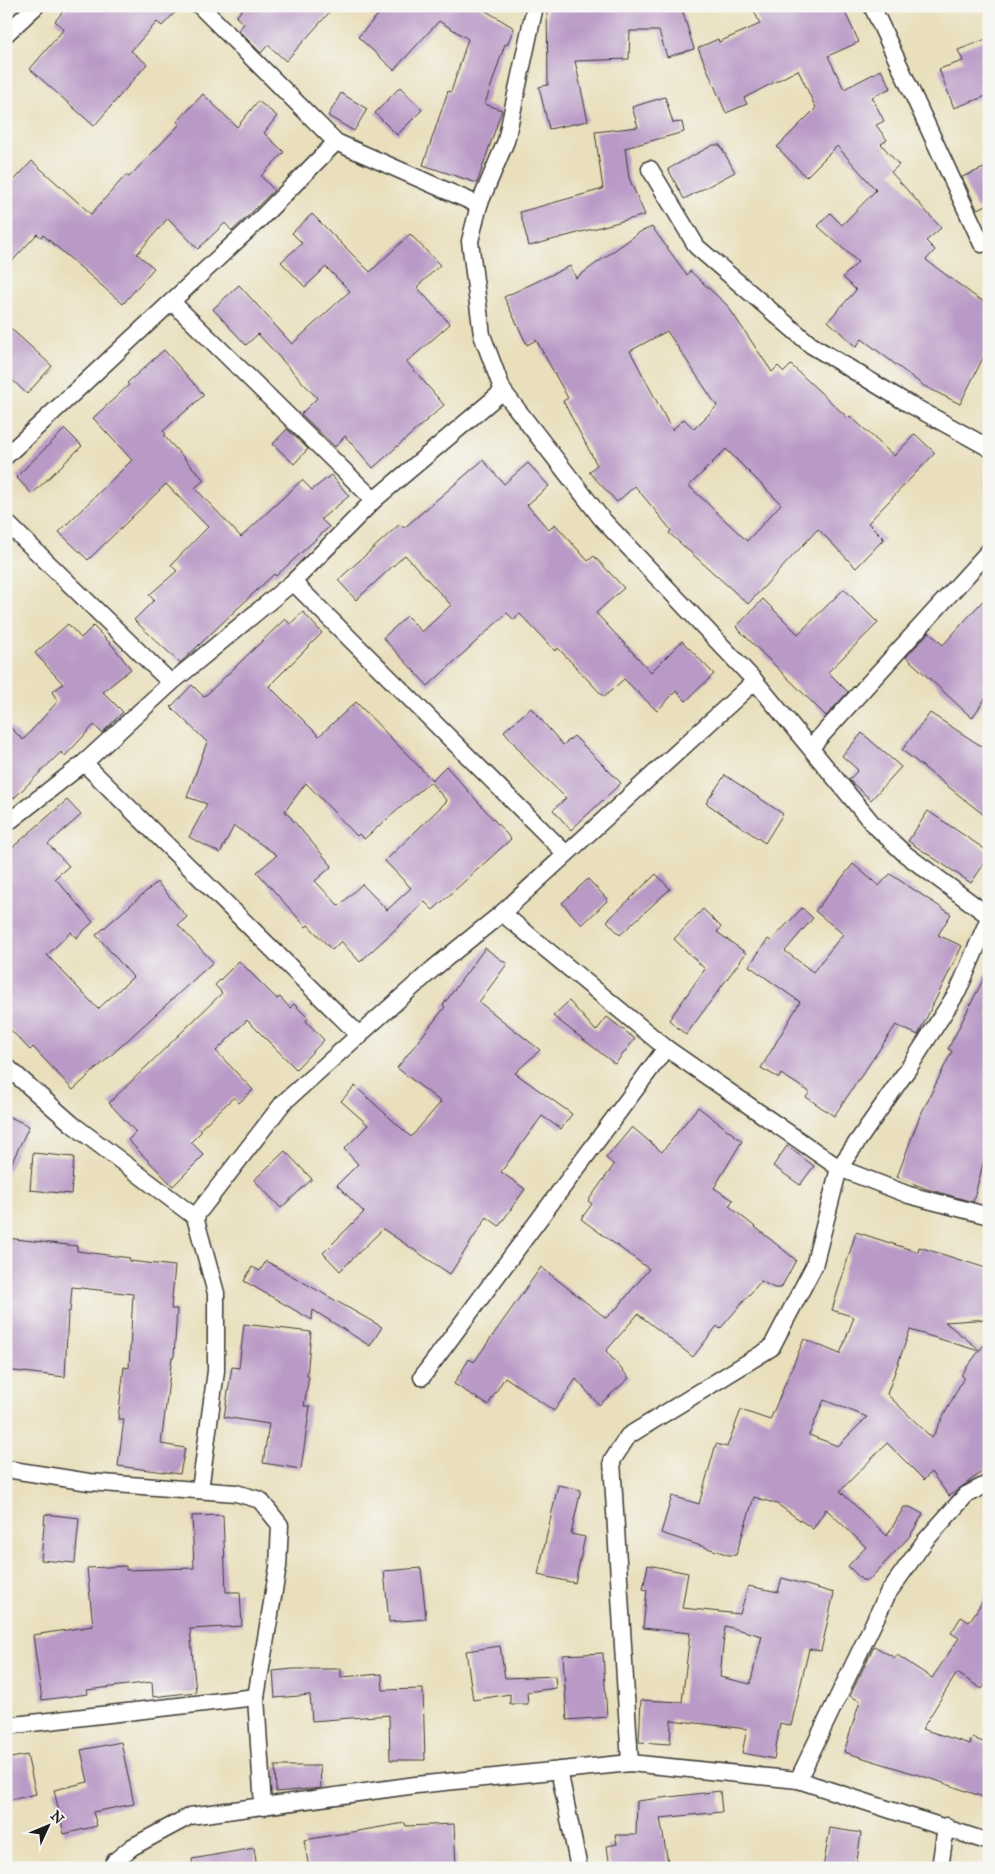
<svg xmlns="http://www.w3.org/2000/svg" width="995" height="1874" font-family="'IM FELL Great Primer',serif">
  <rect width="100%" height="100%" fill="#f6f6f2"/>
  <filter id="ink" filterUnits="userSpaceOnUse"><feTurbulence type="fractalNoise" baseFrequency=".02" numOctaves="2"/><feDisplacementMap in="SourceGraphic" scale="10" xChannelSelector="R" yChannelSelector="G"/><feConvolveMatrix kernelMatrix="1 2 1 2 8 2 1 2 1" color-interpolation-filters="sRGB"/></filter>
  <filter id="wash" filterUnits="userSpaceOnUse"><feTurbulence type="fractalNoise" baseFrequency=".0096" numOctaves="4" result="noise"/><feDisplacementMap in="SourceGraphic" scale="20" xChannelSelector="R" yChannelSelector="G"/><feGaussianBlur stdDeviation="1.12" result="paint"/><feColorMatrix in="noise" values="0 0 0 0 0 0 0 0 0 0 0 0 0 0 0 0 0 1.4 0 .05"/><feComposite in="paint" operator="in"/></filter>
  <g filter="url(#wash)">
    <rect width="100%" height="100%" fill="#e9dfbc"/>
    <g id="blocks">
      <!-- building -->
      <g fill="#b99ac6" fill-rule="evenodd">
        <polygon points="68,6 181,6 162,26 157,22 131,51 147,64 94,126 30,69 64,29 55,21"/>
        <polygon points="245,6 335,6 286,61 268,45 261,53 238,30 244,24 236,17"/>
        <polygon points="386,6 478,6 514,28 507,45 505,44 485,104 502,110 477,183 423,165 448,91 451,92 468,39 439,21 394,70 358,37"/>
        <polygon points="547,6 681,6 694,49 667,57 659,31 630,31 629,59 575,61 588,121 549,129 539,87 548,85"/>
        <polygon points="752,6 842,6 859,42 828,56 844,89 881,70 891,88 872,97 884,121 876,125 887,140 881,144 899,165 891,172 941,228 926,241 935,250 926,260 976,297 989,304 989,346 960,404 924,386 862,339 856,347 828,321 856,290 843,277 858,262 818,226 830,213 842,225 876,190 837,146 806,177 777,147 816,108 798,70 744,98 747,104 726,113 698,48 718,39 719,42 760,24"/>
        <polygon points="989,38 989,95 954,108 939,69 963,61 958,50"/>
        <polygon points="400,87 422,110 397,135 375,113"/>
        <polygon points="341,93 367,109 354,131 328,116"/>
        <polygon points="203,94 237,127 258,101 277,116 264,133 284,152 261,176 274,190 249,215 232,231 225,223 198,249 168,218 137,254 154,268 123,304 43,235 41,237 37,234 6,268 6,189 32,161 91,214 126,175 129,177 180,124 177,122"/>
        <polygon points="665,97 673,123 682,122 684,132 625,148 629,178 645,215 529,246 520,212 603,189 595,132 638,127 632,107"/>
        <polygon points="713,145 720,145 735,172 684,199 668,169"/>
        <polygon points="989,166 989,204 977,209 962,177"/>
        <polygon points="312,214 370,272 410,234 440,265 417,287 450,324 407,362 444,405 373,468 345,436 335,447 301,414 317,398 258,334 246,345 213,309 239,285 292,344 350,291 326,267 305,287 281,262 302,243 292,233"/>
        <path d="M 652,227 L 687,275 L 690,271 L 727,305 L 772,372 L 778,366 L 784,372 L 791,365 L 848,418 L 850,416 L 894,456 L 915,434 L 935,453 L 868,523 L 884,539 L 856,568 L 818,529 L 748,604 L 669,533 L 671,530 L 635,486 L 617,502 L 589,472 L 597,465 L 563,401 L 568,398 L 536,340 L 527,345 L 504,297 L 570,266 L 576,278 L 640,232 ZM 667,331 L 717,406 L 694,429 L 684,419 L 672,430 L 630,351 ZM 726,449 L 781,504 L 747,541 L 689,486 Z"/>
        <polygon points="6,324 52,366 27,394 6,374"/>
        <polygon points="164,350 204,395 163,431 166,434 164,436 204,480 195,488 241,537 302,480 312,490 331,475 349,496 321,519 329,527 276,576 274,574 180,663 134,620 154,600 149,595 177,571 171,565 208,527 166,484 88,560 59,532 132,460 93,418 129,385 127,383"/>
        <polygon points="65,429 82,446 32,494 16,477"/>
        <polygon points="287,429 308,449 294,464 273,444"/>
        <polygon points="483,460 504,484 528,463 549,486 527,505 549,530 555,524 588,561 594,556 624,588 596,613 651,672 682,641 714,674 686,701 676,691 657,711 624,679 604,697 558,648 555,651 520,614 514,620 507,613 428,686 383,638 407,616 422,632 451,605 405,555 356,600 338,580 400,524 404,528"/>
        <polygon points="844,589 878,623 828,672 848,692 826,716 736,627 763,599 798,634"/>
        <polygon points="989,594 989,693 972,718 906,657 929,632 943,645"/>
        <path d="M 303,612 L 322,633 L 269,686 L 319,736 L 356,702 L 432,780 L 446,766 L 511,839 L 433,910 L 425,902 L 360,962 L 341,941 L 332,950 L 308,925 L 306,927 L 257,872 L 277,855 L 234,826 L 220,853 L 189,837 L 207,804 L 187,797 L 207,742 L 171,707 L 192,685 L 204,697 L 285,619 L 290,624 ZM 430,782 L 447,801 L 385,861 L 411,888 L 387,910 L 362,884 L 339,906 L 315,881 L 332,866 L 285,811 L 306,783 L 357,836 L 359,834 L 364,839 Z"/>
        <polygon points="68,624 81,638 93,626 112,645 131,669 103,692 123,712 102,733 94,725 65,756 61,752 14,798 6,790 6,723 23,740 58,701 52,692 63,684 35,653"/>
        <polygon points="531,708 563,745 574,736 621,783 571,830 553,810 566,798 530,763 504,731"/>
        <polygon points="930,713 989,751 989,819 902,750"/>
        <polygon points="862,733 901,767 871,800 849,780 858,770 842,756"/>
        <polygon points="725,775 783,814 765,843 706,803"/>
        <polygon points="67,800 81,815 48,844 69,866 55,878 93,922 76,938 71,932 47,955 98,1009 133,977 96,935 157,882 187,917 178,925 213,962 73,1090 33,1047 30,1050 6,1025 6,853"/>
        <polygon points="928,811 989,852 989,857 971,883 908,841"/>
        <polygon points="853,864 879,886 890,874 951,914 938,935 962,946 918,1035 896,1025 834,1116 806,1097 810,1092 781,1074 779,1078 761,1068 800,1002 749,966 768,939 771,941 802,908 813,918 785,951 813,972 843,934 815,911"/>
        <polygon points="656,874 670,889 620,935 607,921"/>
        <polygon points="588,879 608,900 582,925 562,903"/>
        <polygon points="703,909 721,927 717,932 746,953 686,1035 669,1020 705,969 674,939"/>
        <polygon points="485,948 507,964 479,1002 540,1050 515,1073 572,1114 561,1129 542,1116 501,1172 525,1189 499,1226 487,1217 450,1274 383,1229 340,1271 323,1253 364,1212 337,1185 358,1164 344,1149 368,1125 341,1101 355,1086 411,1137 441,1102 397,1068 445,1007 443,1005"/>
        <polygon points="239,961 277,999 280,997 290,1008 294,1004 308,1018 306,1021 324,1040 296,1069 247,1020 216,1051 253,1090 239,1103 234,1097 200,1129 202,1131 191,1142 204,1155 173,1186 128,1140 136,1132 109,1103 222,993 215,985"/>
        <polygon points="989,968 989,1141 973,1202 927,1189 897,1177 919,1118 952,1051 948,1049"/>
        <polygon points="569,1001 596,1031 607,1017 635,1039 615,1064 553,1016"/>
        <polygon points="698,1107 742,1141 714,1188 733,1200 729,1206 796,1260 781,1288 774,1288 761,1281 720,1329 717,1326 693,1357 638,1314 606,1351 629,1378 599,1405 576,1379 554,1411 505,1377 488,1405 454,1384 469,1359 474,1362 541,1267 606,1318 617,1308 649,1269 581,1219 592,1204 588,1201 614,1165 606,1158 632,1127 662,1152"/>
        <polygon points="6,1115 29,1126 6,1175"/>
        <polygon points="787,1146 814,1166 800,1185 773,1166"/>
        <polygon points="285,1151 312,1179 281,1208 254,1180"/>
        <polygon points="33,1153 74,1157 71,1194 30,1190"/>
        <path d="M 856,1232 L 918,1252 L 919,1247 L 989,1269 L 989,1319 L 945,1322 L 980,1350 L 989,1339 L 989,1467 L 949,1496 L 931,1472 L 924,1480 L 887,1443 L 840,1491 L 887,1536 L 904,1507 L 910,1507 L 923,1514 L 910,1536 L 869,1580 L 862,1580 L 848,1566 L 866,1547 L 826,1509 L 813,1529 L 777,1504 L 754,1497 L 736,1555 L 729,1555 L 661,1533 L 672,1496 L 699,1504 L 716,1444 L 727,1447 L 741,1410 L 770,1420 L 804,1339 L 840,1354 L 854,1317 L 832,1310 ZM 910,1330 L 979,1351 L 961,1375 L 964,1377 L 932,1438 L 887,1394 ZM 824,1400 L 867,1417 L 838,1446 L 809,1435 Z"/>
        <polygon points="6,1238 77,1246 77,1251 130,1258 129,1261 175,1266 171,1309 177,1309 174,1357 172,1357 161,1444 185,1448 180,1474 118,1466 124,1419 118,1419 124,1367 129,1368 133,1294 72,1287 70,1312 68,1312 65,1377 6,1370"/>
        <polygon points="266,1261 382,1327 370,1346 313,1310 312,1320 244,1281 252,1267 260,1271"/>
        <polygon points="244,1324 311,1332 307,1376 309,1377 304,1406 310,1406 301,1469 263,1463 269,1424 224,1417 232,1367 239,1368"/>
        <polygon points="558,1485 581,1490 571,1534 585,1537 575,1583 538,1575"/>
        <polygon points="45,1514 79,1518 75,1563 41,1560"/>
        <polygon points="223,1515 226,1592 240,1592 242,1626 190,1629 196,1692 153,1697 152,1682 87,1690 88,1694 42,1700 33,1635 93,1626 87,1568 126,1566 126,1570 194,1568 192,1516"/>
        <path d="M 648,1565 L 688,1573 L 682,1608 L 740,1614 L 748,1586 L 778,1592 L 782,1578 L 834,1593 L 821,1651 L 809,1649 L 791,1726 L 780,1723 L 774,1759 L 742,1753 L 747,1729 L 671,1720 L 670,1744 L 639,1742 L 641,1700 L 682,1702 L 690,1633 L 643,1628 L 647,1590 L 643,1589 ZM 725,1626 L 762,1636 L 750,1684 L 720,1677 Z"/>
        <polygon points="421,1568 426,1619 389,1622 384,1571"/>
        <polygon points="989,1592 989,1679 982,1689 957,1673 922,1729 970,1744 972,1738 989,1744 989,1781 983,1797 935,1780 844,1752 860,1701 850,1696 874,1646 895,1658 897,1655 932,1678 959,1638 951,1633 961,1617 969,1622"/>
        <polygon points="500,1646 505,1678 555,1676 556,1688 527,1692 528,1704 510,1704 510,1694 473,1700 466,1651"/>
        <polygon points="603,1653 607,1717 567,1720 563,1655"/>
        <polygon points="293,1669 341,1669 341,1677 382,1674 383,1690 423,1689 425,1760 390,1760 389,1715 312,1721 310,1695 275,1698 273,1671"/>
        <polygon points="121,1742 134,1804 93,1812 97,1826 64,1834 54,1790 88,1782 81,1750"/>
        <polygon points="27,1755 36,1794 6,1801 6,1759"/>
        <polygon points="275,1766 320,1766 321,1788 276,1792"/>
        <polygon points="720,1791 722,1812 660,1818 669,1868 610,1868 607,1846 617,1844 615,1835 636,1835 637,1801"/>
        <polygon points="405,1823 406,1826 454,1824 456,1868 309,1868 304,1840"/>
        <polygon points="830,1828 861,1833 856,1868 823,1868"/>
        <polygon points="254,1848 257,1868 193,1868 192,1859"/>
      </g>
    </g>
  </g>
  <g filter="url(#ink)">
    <use href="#blocks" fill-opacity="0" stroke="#3b3934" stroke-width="1"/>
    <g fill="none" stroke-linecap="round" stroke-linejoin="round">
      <!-- minor casing -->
      <g stroke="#3b3934" stroke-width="19">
        <g id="minor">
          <polyline points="200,6 336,142 479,205"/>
          <polyline points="535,6 506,141 479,205 470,241 482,335 503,391 602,519 755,681 872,823 905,854 989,916"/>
          <polyline points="872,6 982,244"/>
          <polyline points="6,34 36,6"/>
          <polyline points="650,169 697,247 811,345 902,400 989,448"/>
          <polyline points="173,303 374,500"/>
          <polyline points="6,456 260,219 336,142"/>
          <polyline points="6,522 171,683"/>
          <polyline points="293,582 566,854"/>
          <polyline points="811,747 989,551"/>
          <polyline points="84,763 360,1036"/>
          <polyline points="6,824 84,763 171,683 293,582 374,500 503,391"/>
          <polyline points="502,913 666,1048 839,1168 909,1195 989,1216"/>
          <polyline points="6,1066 72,1124 195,1217 216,1293 216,1371 200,1490"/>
          <polyline points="195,1217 283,1103 434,968 502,913 755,681"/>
          <polyline points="422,1377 666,1048"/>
          <polyline points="6,1469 89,1482 236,1493 260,1500 280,1525 278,1567 256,1697 263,1807"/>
          <polyline points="6,1726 256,1697"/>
          <polyline points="630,1763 612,1461 628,1436 771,1348 814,1266 839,1168 910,1066 958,991 989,918"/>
          <polyline points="559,1770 579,1868"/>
          <polyline points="798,1780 888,1593 925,1541 966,1495 989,1483"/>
          <polyline points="111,1868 115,1861 132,1847 190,1816 416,1785 630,1763 798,1780 989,1842"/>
          <polyline points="940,1868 946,1826"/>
        </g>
      </g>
      <!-- minor -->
      <use href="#minor" stroke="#fff" stroke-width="16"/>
    </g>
  </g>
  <!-- margin -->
  <rect width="995" height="1874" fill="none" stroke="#f6f6f2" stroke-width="25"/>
  <!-- north arrow -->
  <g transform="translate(48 1826) rotate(46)" stroke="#f6f6f2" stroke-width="4" paint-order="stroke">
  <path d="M0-4L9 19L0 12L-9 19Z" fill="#1c1c1c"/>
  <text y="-8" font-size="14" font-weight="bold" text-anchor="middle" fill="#1c1c1c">N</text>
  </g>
</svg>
